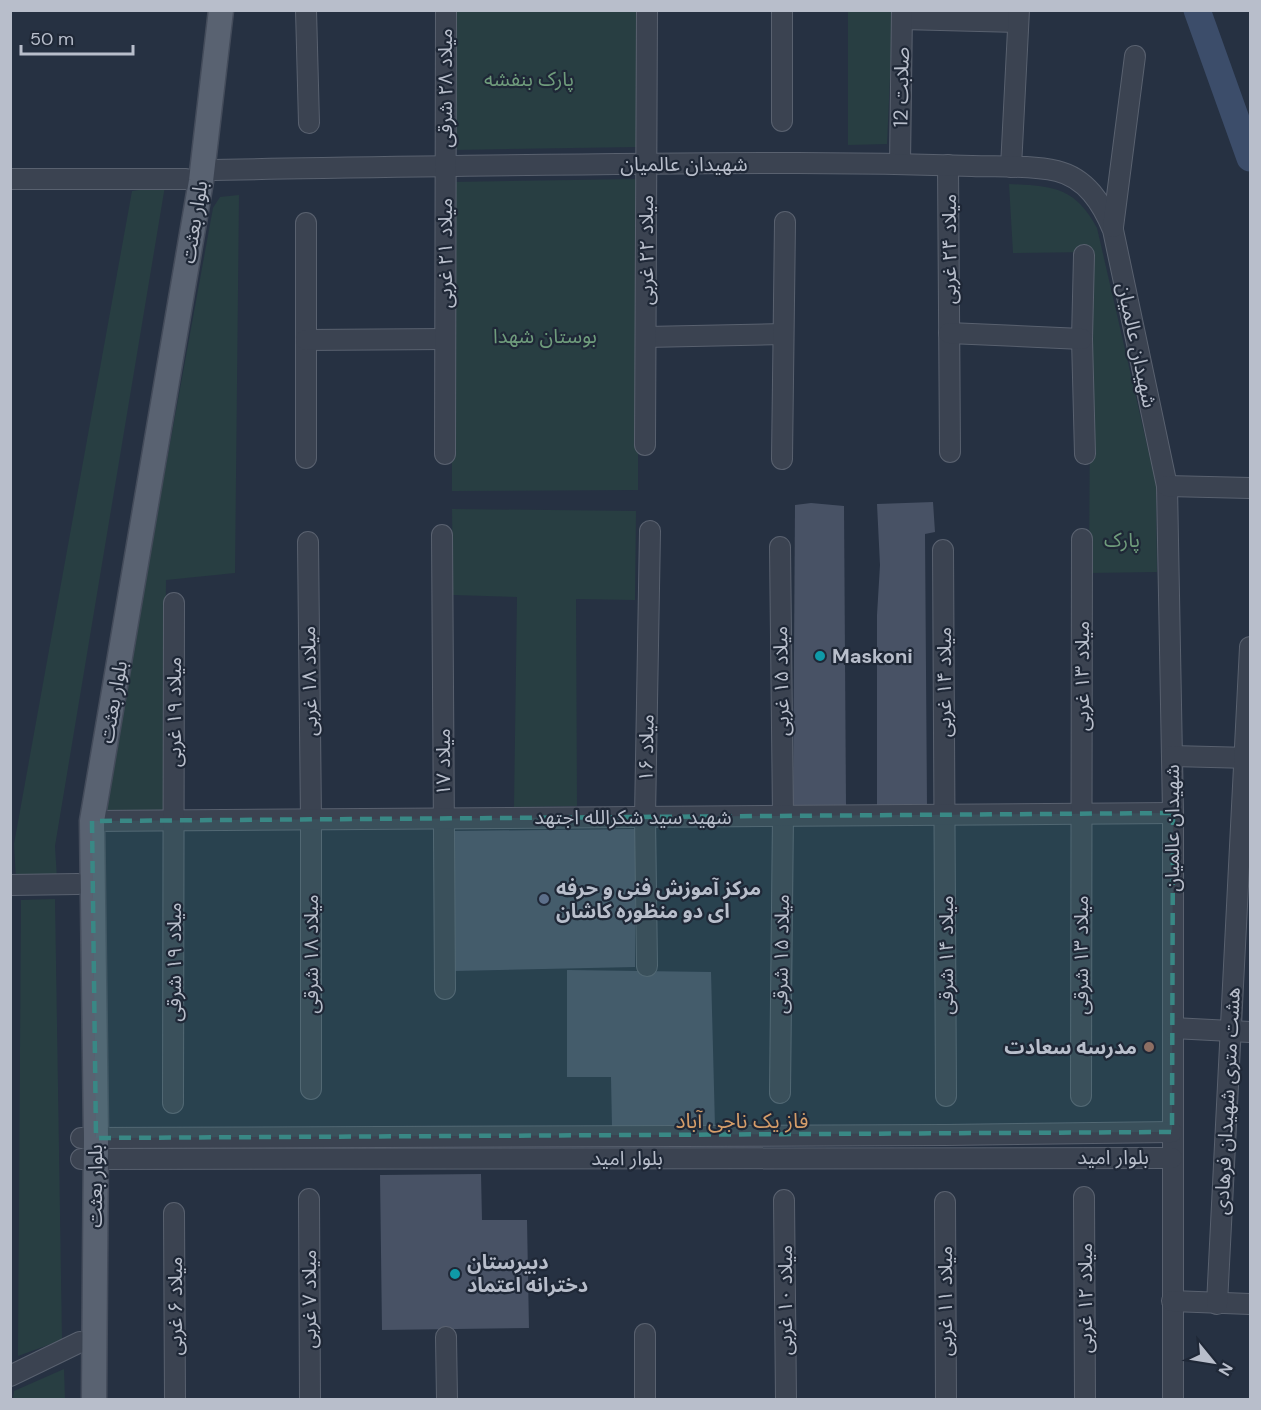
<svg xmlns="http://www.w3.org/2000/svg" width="1261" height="1410" font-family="'DM Sans','Noto Sans Arabic',sans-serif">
  <rect width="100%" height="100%" fill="#263142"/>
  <!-- green -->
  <g fill="#283e42">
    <polygon points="455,11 637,11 638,147 453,150"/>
    <polygon points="848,11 893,11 887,144 848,145"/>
    <polygon points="638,179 638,490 452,491 451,182"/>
    <path d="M 1009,184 C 1053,186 1075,187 1097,228 L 1156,484 L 1157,572 L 1089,573 L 1091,252 L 1013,253 Z"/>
    <polygon points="165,186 55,846 57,879 16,880 14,844 132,191"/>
    <polygon points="239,195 235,573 166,580 164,810 103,810 213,208 220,197"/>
    <polygon points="452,509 636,511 635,600 576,599 577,806 514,807 517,597 453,595"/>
    <polygon points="55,899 62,1340 18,1356 21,900"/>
    <polygon points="64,1369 65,1399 13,1399 14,1391"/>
  </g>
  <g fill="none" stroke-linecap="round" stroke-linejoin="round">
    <!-- river -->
    <polyline stroke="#3c4d6a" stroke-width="27" points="1197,10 1250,158"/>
  </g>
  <!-- building -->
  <g fill="#485265">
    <polygon points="933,502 935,532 925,534 927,806 877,808 877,615 880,565 877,504"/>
    <polygon points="811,503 844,506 846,807 793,809 795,505"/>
    <polygon points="635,829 635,967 453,971 453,831"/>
    <polygon points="567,970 711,972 715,1127 612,1127 611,1077 567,1077"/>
    <polygon points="481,1174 482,1220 527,1220 529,1328 382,1330 380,1175"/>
  </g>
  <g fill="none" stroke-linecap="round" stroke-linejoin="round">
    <!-- minor casing -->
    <g stroke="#59616f" stroke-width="22">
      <g id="minor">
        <polyline points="306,10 309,123"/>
        <polyline points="902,19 1018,22"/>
        <polyline points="782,121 782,10"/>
        <polyline points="900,164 902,10"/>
        <polyline points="948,165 950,452"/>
        <polyline points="1011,167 1019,10"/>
        <path d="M 202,170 C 401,167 599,163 797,163 C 856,163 914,164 972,166 C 999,167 1030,165 1057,171 C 1086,178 1102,203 1113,230 L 1167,486 L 1173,813 L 1173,1400"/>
        <polyline points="10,179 186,179"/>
        <polyline points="306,223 306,458"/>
        <polyline points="1113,227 1135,56"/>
        <polyline points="1084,255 1082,339 1085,454"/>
        <polyline points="949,333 1082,339"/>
        <polyline points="646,337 783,334"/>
        <polyline points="306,340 445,339"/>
        <polyline points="645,445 647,10"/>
        <polyline points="445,454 446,10"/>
        <polyline points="782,459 785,222"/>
        <polyline points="1167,486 1250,488"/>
        <polyline points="442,535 445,989"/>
        <polyline points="308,542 311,820 311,1089"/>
        <polyline points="780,547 783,816 780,1093"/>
        <polyline points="943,550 946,1096"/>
        <polyline points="1172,756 1250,758"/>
        <polyline points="92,821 1173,813"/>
        <polyline points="10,885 78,884"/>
        <polyline points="647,966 645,817 650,531"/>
        <polyline points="1173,1028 1250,1032"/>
        <polyline points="1081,1096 1082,539"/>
        <polyline points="173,1103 174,603"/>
        <polyline points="81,1138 946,1135 1172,1132"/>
        <polyline points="81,1159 1172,1158"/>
        <polyline points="1084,1197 1085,1400"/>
        <polyline points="309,1199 310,1400"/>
        <polyline points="784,1200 786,1400"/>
        <polyline points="945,1202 946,1400"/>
        <polyline points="174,1213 175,1400"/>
        <polyline points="1172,1301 1250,1304"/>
        <polyline points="1217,1304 1250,647"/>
        <polyline points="645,1334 645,1400"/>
        <polyline points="446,1337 447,1400"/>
        <polyline points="10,1376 80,1342"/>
      </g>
    </g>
    <!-- major casing -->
    <g stroke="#444c5b" stroke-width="27">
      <polyline id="major" points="94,1400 96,1138 92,821 201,181 221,10"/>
    </g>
    <!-- minor -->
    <use href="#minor" stroke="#3b4351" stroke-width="20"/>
    <!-- major -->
    <use href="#major" stroke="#596271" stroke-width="24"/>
  </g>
  <!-- marked area -->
  <path fill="#398885" fill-opacity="0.2" stroke="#398885" stroke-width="4.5" stroke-dasharray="12 8" stroke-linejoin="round" d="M 1173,813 L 1172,1132 L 96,1138 L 92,821 Z"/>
  <!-- markers -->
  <g fill="#0f9aa8" stroke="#1f2837" stroke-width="2">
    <circle cx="820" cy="656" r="6"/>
    <circle cx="455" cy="1274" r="6"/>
  </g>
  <circle fill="#5c6f8a" stroke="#1f2837" stroke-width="2" cx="544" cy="899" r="6"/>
  <circle fill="#8d6e63" stroke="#1f2837" stroke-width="2" cx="1149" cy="1047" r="6"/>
  <g text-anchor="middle" stroke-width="4.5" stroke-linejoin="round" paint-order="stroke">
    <!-- park labels -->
    <g font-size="20" fill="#6f9c7c" stroke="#1f2837">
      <text x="529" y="86">پارک بنفشه</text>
      <text x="545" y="343">بوستان شهدا</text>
      <text x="1122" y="547">پارک</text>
    </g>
    <!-- street labels -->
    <g font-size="20" fill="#b8becb" stroke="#1f2837">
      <text transform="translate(901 87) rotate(-89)" y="7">صلابت 12</text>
      <text transform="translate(445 88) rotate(-90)" y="7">میلاد ۲۸ شرقی</text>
      <text x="684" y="171">شهیدان عالمیان</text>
      <text transform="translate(194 222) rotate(-81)" y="7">بلوار بعثت</text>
      <text transform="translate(949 249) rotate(-90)" y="7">میلاد ۲۴ غربی</text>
      <text transform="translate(646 250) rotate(-90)" y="7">میلاد ۲۲ غربی</text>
      <text transform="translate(445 253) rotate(-90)" y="7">میلاد ۲۱ غربی</text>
      <text transform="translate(1137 345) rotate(78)" y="7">شهیدان عالمیان</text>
      <text transform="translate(1082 676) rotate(-90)" y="7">میلاد ۱۳ غربی</text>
      <text transform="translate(309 681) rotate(-91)" y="7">میلاد ۱۸ غربی</text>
      <text transform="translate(781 681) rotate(-91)" y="7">میلاد ۱۵ غربی</text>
      <text transform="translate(944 682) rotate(-90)" y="7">میلاد ۱۴ غربی</text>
      <text transform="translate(113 702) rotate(-80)" y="7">بلوار بعثت</text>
      <text transform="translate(174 712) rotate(-90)" y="7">میلاد ۱۹ غربی</text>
      <text transform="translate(646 748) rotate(-89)" y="7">میلاد ۱۶</text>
      <text transform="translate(443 762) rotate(-90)" y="7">میلاد ۱۷</text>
      <text x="633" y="824">شهید سید شکرالله اجتهد</text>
      <text transform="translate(1172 828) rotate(-90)" y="7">شهیدان عالمیان</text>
      <text transform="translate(311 954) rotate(-90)" y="7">میلاد ۱۸ شرقی</text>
      <text transform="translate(781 954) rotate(-89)" y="7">میلاد ۱۵ شرقی</text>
      <text transform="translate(946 955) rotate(-90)" y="7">میلاد ۱۴ شرقی</text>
      <text transform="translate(1081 955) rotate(-90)" y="7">میلاد ۱۳ شرقی</text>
      <text transform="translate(174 962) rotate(-90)" y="7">میلاد ۱۹ شرقی</text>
      <text transform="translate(1227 1101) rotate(-87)" y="7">هشت متری شهیدان فرهادی</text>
      <text x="1113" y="1164">بلوار امید</text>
      <text x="627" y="1165">بلوار امید</text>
      <text transform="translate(95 1186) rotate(-90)" y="7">بلوار بعثت</text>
      <text transform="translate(1085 1298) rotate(-90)" y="7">میلاد ۱۲ غربی</text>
      <text transform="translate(309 1299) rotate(-90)" y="7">میلاد ۷ غربی</text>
      <text transform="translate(785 1300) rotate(-90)" y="7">میلاد ۱۰ غربی</text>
      <text transform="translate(945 1301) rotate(-90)" y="7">میلاد ۱۱ غربی</text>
      <text transform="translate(175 1306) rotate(-90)" y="7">میلاد ۶ غربی</text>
    </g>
    <!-- poi labels -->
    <g font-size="20" font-weight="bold" fill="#b8becb" stroke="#1f2837" text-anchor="start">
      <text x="832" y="663">Maskoni</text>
      <text x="556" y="895">مرکز آموزش فنی و حرفه<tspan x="556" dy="23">ای دو منظوره کاشان</tspan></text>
      <text x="1137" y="1054" text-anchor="end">مدرسه سعادت</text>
      <text x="467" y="1269">دبیرستان<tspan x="467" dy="23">دخترانه اعتماد</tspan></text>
    </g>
    <!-- neighbourhood labels -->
    <g font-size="21" fill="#d59d69" stroke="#1f2837">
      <text x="742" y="1128">فاز یک ناجی آباد</text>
    </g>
  </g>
  <!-- border -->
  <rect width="1261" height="1410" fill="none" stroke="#b8becb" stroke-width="24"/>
  <!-- north arrow -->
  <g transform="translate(1213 1362) rotate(120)" stroke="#1f2837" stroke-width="4.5" paint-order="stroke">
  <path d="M0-4.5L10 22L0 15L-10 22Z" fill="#b8becb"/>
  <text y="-9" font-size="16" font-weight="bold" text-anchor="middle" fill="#b8becb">N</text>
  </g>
  <!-- scale -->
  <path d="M21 45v9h112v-9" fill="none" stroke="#b8becb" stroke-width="3"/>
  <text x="30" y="45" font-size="18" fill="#b8becb" stroke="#1f2837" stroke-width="4.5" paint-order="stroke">50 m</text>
</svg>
